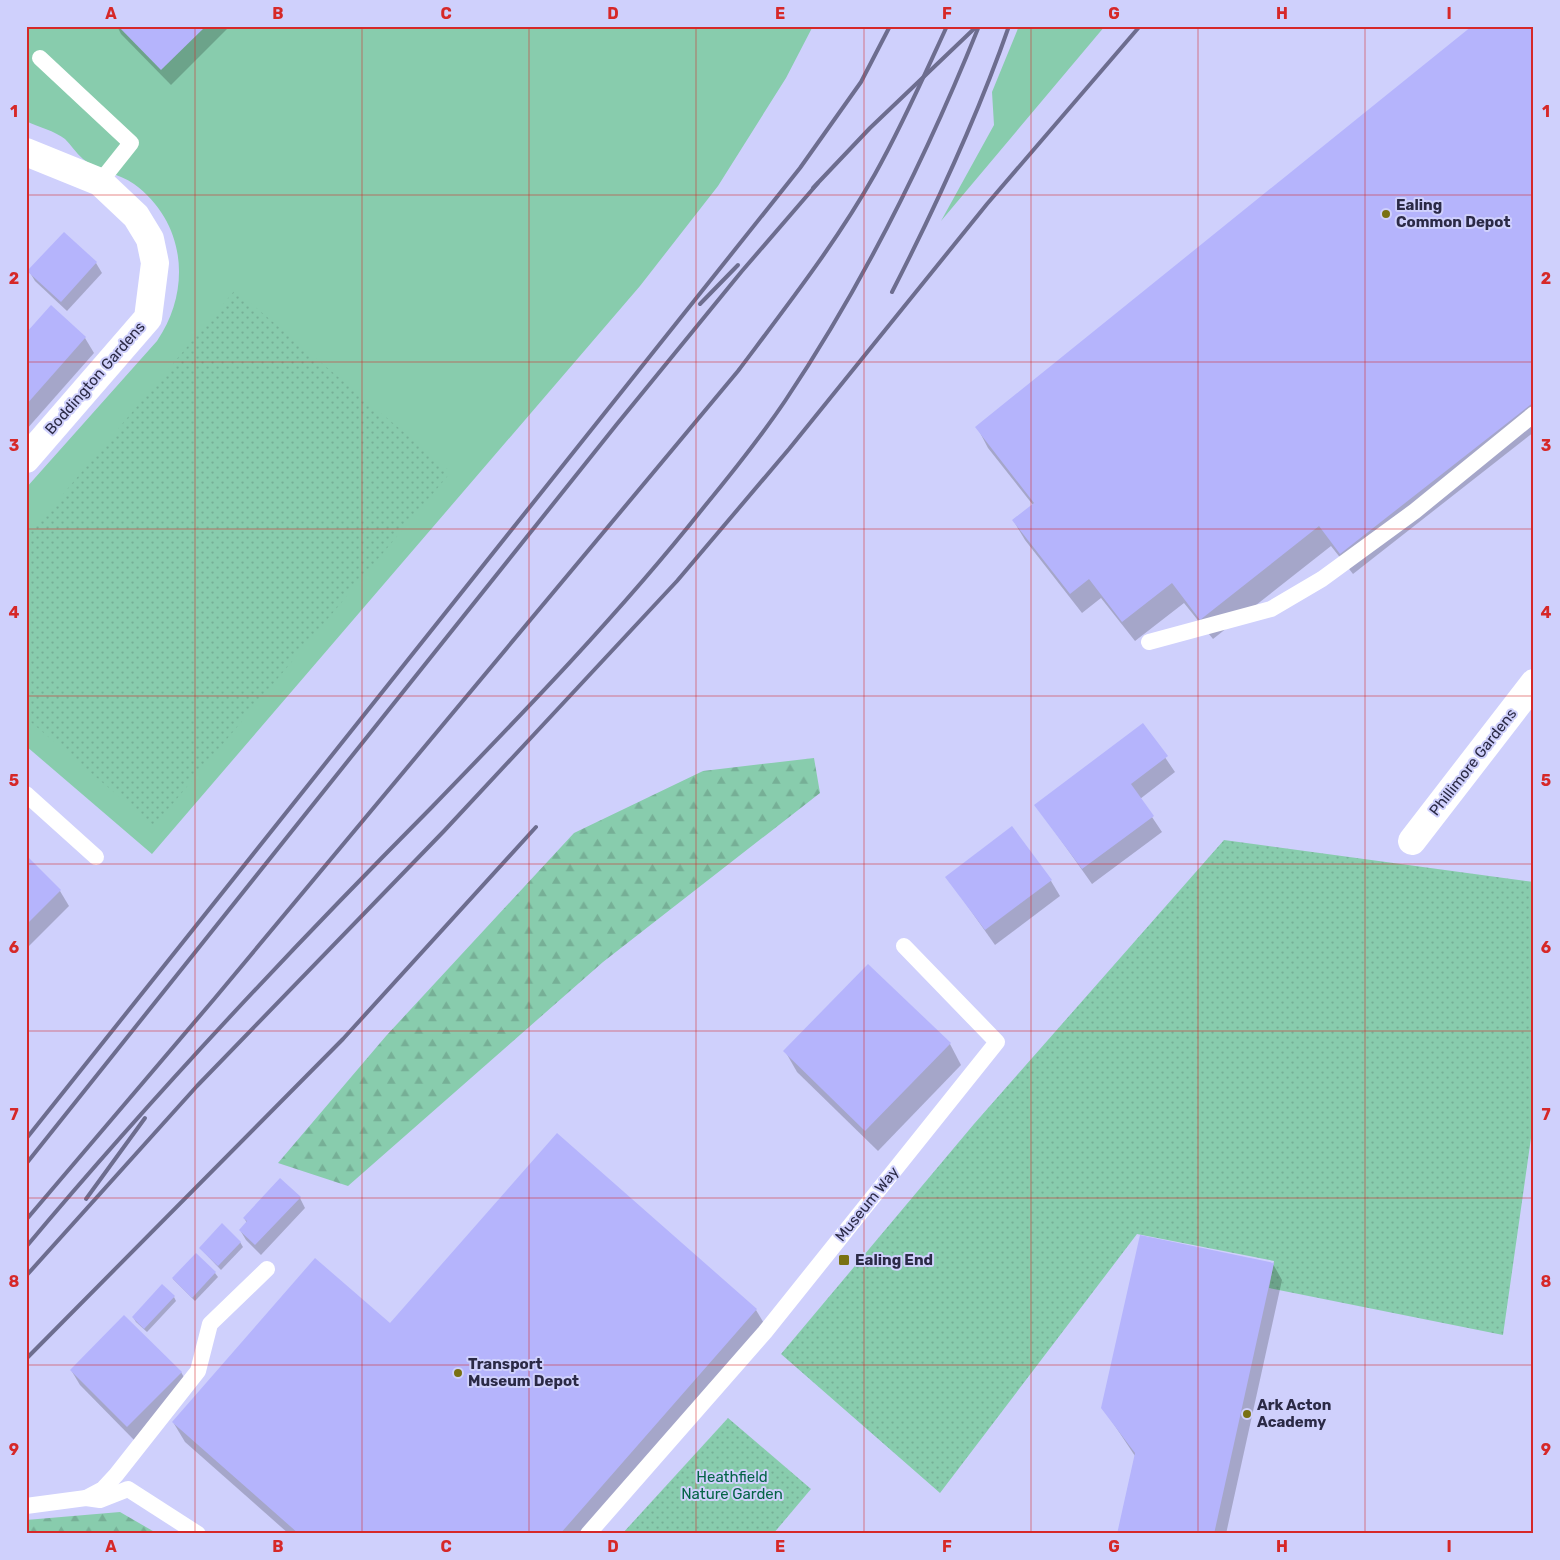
<svg xmlns="http://www.w3.org/2000/svg" width="1560" height="1560" font-family="Rubik,sans-serif">
  <defs>
    <pattern id="forest-firs" width="22" height="20" patternUnits="userSpaceOnUse" patternTransform="scale(1.25)"><rect width="22" height="20" fill="#88ccad"/><path d="M5 1l3.5 6h-7zM16 11l3.5 6h-7z" fill="#76af96"/></pattern>
    <pattern id="park-dots" width="8" height="8" patternUnits="userSpaceOnUse" patternTransform="scale(1.25)"><rect width="8" height="8" fill="#88ccad"/><path d="M2 2h.1M6 6h.1" fill="none" stroke="#76af96" stroke-width="1.8" stroke-linecap="round"/></pattern>
  </defs>
  <rect width="100%" height="100%" fill="#cfd0fc"/>
  <!-- grass -->
  <g fill="#88ccad">
    <path d="M 30,26 L 813,26 L 786,78 L 718,186 L 640,286 L 152,854 L 26,746 L 26,488 L 157,341 C 192,290 186,222 134,184 C 119,173 97,171 83,159 C 76,153 71,145 65,139 C 55,131 38,127 26,121 L 26,30 Z"/>
    <polygon points="1019,26 1105,26 941,221 994,125 992,92"/>
  </g>
  <!-- forest -->
  <g fill="url(#forest-firs)">
    <polygon points="814,758 820,793 603,962 348,1186 278,1163 386,1036 574,833 703,771"/>
    <polygon points="120,1512 158,1534 26,1534 26,1520"/>
  </g>
  <!-- park -->
  <g fill="url(#park-dots)">
    <polygon points="235,290 451,472 154,826 26,718 26,538"/>
    <polygon points="1224,840 1534,882 1534,1117 1503,1335 1269,1288 1274,1261 1137,1234 940,1493 781,1354 974,1124"/>
    <polygon points="728,1418 811,1489 773,1534 622,1534"/>
  </g>
  <!-- shadow -->
  <g fill="#0003">
    <polygon points="117,26 230,26 171,85 121,34"/>
    <polygon points="1534,26 1534,432 1353,574 1331,546 1213,639 1184,603 1135,641 1101,598 1082,613 1025,540 1013,520 1033,505 988,448 977,427"/>
    <polygon points="96,263 102,273 67,311 35,281 29,271"/>
    <polygon points="26,335 85,338 94,353 26,430"/>
    <polygon points="1143,725 1175,772 1140,799 1162,832 1092,884 1036,805"/>
    <polygon points="26,857 60,891 69,906 26,949"/>
    <polygon points="947,877 1051,881 1060,896 995,945"/>
    <polygon points="950,1044 961,1065 878,1151 797,1072 785,1051"/>
    <polygon points="300,1198 305,1208 261,1255 246,1240 240,1230 247,1223 244,1218"/>
    <polygon points="240,1242 243,1247 221,1270 200,1248"/>
    <polygon points="1273,1264 1282,1280 1226,1534 1118,1534 1135,1456 1103,1408"/>
    <polygon points="215,1273 218,1277 195,1301 173,1279"/>
    <polygon points="174,1297 176,1301 147,1332 136,1322 133,1317"/>
    <polygon points="756,1310 768,1330 589,1534 289,1534 185,1442 173,1422 390,1325"/>
    <polygon points="71,1370 181,1372 190,1388 136,1442 80,1385"/>
  </g>
  <!-- building -->
  <g fill="#b5b4fc">
    <polygon points="118,26 206,26 161,70"/>
    <polygon points="1472,26 1534,26 1534,402 1340,554 1319,526 1200,620 1172,583 1122,622 1089,579 1070,594 1012,520 1034,503 975,427"/>
    <polygon points="64,232 97,262 61,302 27,271"/>
    <polygon points="51,305 86,337 26,405 26,333"/>
    <polygon points="1143,723 1168,756 1131,784 1154,816 1082,869 1034,805"/>
    <polygon points="1012,826 1052,880 985,930 945,877"/>
    <polygon points="26,855 61,890 26,925"/>
    <polygon points="868,964 951,1043 865,1131 783,1051"/>
    <polygon points="557,1133 757,1309 560,1534 299,1534 172,1422 315,1258 390,1323"/>
    <polygon points="280,1178 301,1197 255,1245 239,1230 247,1221 243,1218"/>
    <polygon points="222,1223 241,1242 218,1266 199,1248"/>
    <polygon points="1140,1235 1274,1263 1214,1534 1117,1534 1135,1453 1101,1408"/>
    <polygon points="196,1253 216,1272 192,1298 172,1278"/>
    <polygon points="162,1284 175,1296 144,1329 132,1317"/>
    <polygon points="124,1315 182,1372 127,1427 70,1370"/>
  </g>
  <g fill="none" stroke-linecap="round" stroke-linejoin="round">
    <!-- service -->
    <g stroke="#fff" stroke-width="16">
      <polyline points="40,58 131,143 100,182"/>
      <polyline points="1149,642 1271,609 1322,579 1415,511 1534,414"/>
      <polyline points="26,794 96,857"/>
      <polyline points="86,1498 103,1489 116,1475 198,1371 210,1324 267,1269"/>
      <polyline points="26,1506 86,1498 100,1500 128,1489 198,1534"/>
      <polyline points="588,1534 765,1332 997,1042 904,946"/>
    </g>
    <!-- minor -->
    <g stroke="#fff" stroke-width="28">
      <polyline points="26,152 100,182 136,216 150,239 155,263 148,318 26,459"/>
      <polyline points="1412,841 1534,683"/>
    </g>
    <!-- rail -->
    <g stroke="#6d6d8f" stroke-width="4">
      <polyline points="813,188 870,128 977,26"/>
      <path d="M 892,292 C 936,206 977,118 1009,26"/>
      <polyline points="700,304 738,265"/>
      <polyline points="26,1139 800,168 861,82 890,26"/>
      <polyline points="26,1164 617,424 742,271 818,183"/>
      <polyline points="86,1199 145,1118"/>
      <path d="M 26,1220 L 215,998 L 738,371 C 786,307 836,243 875,174 C 902,126 924,76 947,26"/>
      <path d="M 26,1247 C 154,1094 290,950 430,809 C 525,711 619,614 704,507 C 732,473 760,438 785,401 C 864,283 926,158 979,26"/>
      <polyline points="26,1276 197,1086 444,831 677,581 789,449 987,204 1140,26"/>
      <polyline points="26,1359 343,1039 536,827"/>
    </g>
  </g>
  <!-- grid -->
  <path fill="none" stroke="#d62828" stroke-width="1" stroke-opacity="0.55" d="M 195,26 L 195,1534M 362,26 L 362,1534M 529,26 L 529,1534M 696,26 L 696,1534M 864,26 L 864,1534M 1031,26 L 1031,1534M 1198,26 L 1198,1534M 1365,26 L 1365,1534M 26,195 L 1534,195M 26,362 L 1534,362M 26,529 L 1534,529M 26,696 L 1534,696M 26,864 L 1534,864M 26,1031 L 1534,1031M 26,1198 L 1534,1198M 26,1365 L 1534,1365"/>
  <!-- markers -->
  <g fill="#797113" stroke="#cfd0fc" stroke-width="2">
    <circle cx="1386" cy="214" r="5"/>
    <rect x="838" y="1254" width="12" height="12" rx="2.5"/>
    <circle cx="458" cy="1373" r="5"/>
    <circle cx="1247" cy="1414" r="5"/>
  </g>
  <g text-anchor="middle" stroke-width="4" stroke-linejoin="round" paint-order="stroke">
    <!-- poi labels -->
    <g font-size="15" font-weight="bold" fill="#2b2a46" stroke="#cfd0fc" text-anchor="start">
      <text x="1396" y="210">Ealing<tspan x="1396" dy="17">Common Depot</tspan></text>
      <text x="855" y="1265">Ealing End</text>
      <text x="468" y="1369">Transport<tspan x="468" dy="17">Museum Depot</tspan></text>
      <text x="1257" y="1410">Ark Acton<tspan x="1257" dy="17">Academy</tspan></text>
    </g>
    <!-- street labels -->
    <g font-size="15" fill="#2b2a46" stroke="#cfd0fc">
      <text transform="translate(95 378) rotate(-49)" y="5">Boddington Gardens</text>
      <text transform="translate(1473 762) rotate(-52)" y="5">Phillimore Gardens</text>
      <text transform="translate(867 1204) rotate(-51)" y="5">Museum Way</text>
    </g>
    <!-- park labels -->
    <g font-size="15" fill="#046446" stroke="#cfd0fc">
      <text x="732" y="1482">Heathfield<tspan x="732" dy="17">Nature Garden</tspan></text>
    </g>
  </g>
  <!-- border -->
  <rect width="1560" height="1560" fill="none" stroke="#cfd0fc" stroke-width="55"/>
  <rect x="28" y="28" width="1504" height="1504" fill="none" stroke="#d62828" stroke-width="2"/>
  <g font-size="16" text-anchor="middle" font-weight="bold" fill="#d62828">
    <text x="111" y="19">A</text>
    <text x="278" y="19">B</text>
    <text x="446" y="19">C</text>
    <text x="613" y="19">D</text>
    <text x="780" y="19">E</text>
    <text x="947" y="19">F</text>
    <text x="1114" y="19">G</text>
    <text x="1282" y="19">H</text>
    <text x="1449" y="19">I</text>
    <text x="14" y="117">1</text>
    <text x="1546" y="117">1</text>
    <text x="14" y="284">2</text>
    <text x="1546" y="284">2</text>
    <text x="14" y="451">3</text>
    <text x="1546" y="451">3</text>
    <text x="14" y="618">4</text>
    <text x="1546" y="618">4</text>
    <text x="14" y="786">5</text>
    <text x="1546" y="786">5</text>
    <text x="14" y="953">6</text>
    <text x="1546" y="953">6</text>
    <text x="14" y="1120">7</text>
    <text x="1546" y="1120">7</text>
    <text x="14" y="1287">8</text>
    <text x="1546" y="1287">8</text>
    <text x="14" y="1455">9</text>
    <text x="1546" y="1455">9</text>
    <text x="111" y="1552">A</text>
    <text x="278" y="1552">B</text>
    <text x="446" y="1552">C</text>
    <text x="613" y="1552">D</text>
    <text x="780" y="1552">E</text>
    <text x="947" y="1552">F</text>
    <text x="1114" y="1552">G</text>
    <text x="1282" y="1552">H</text>
    <text x="1449" y="1552">I</text>
  </g>
</svg>
